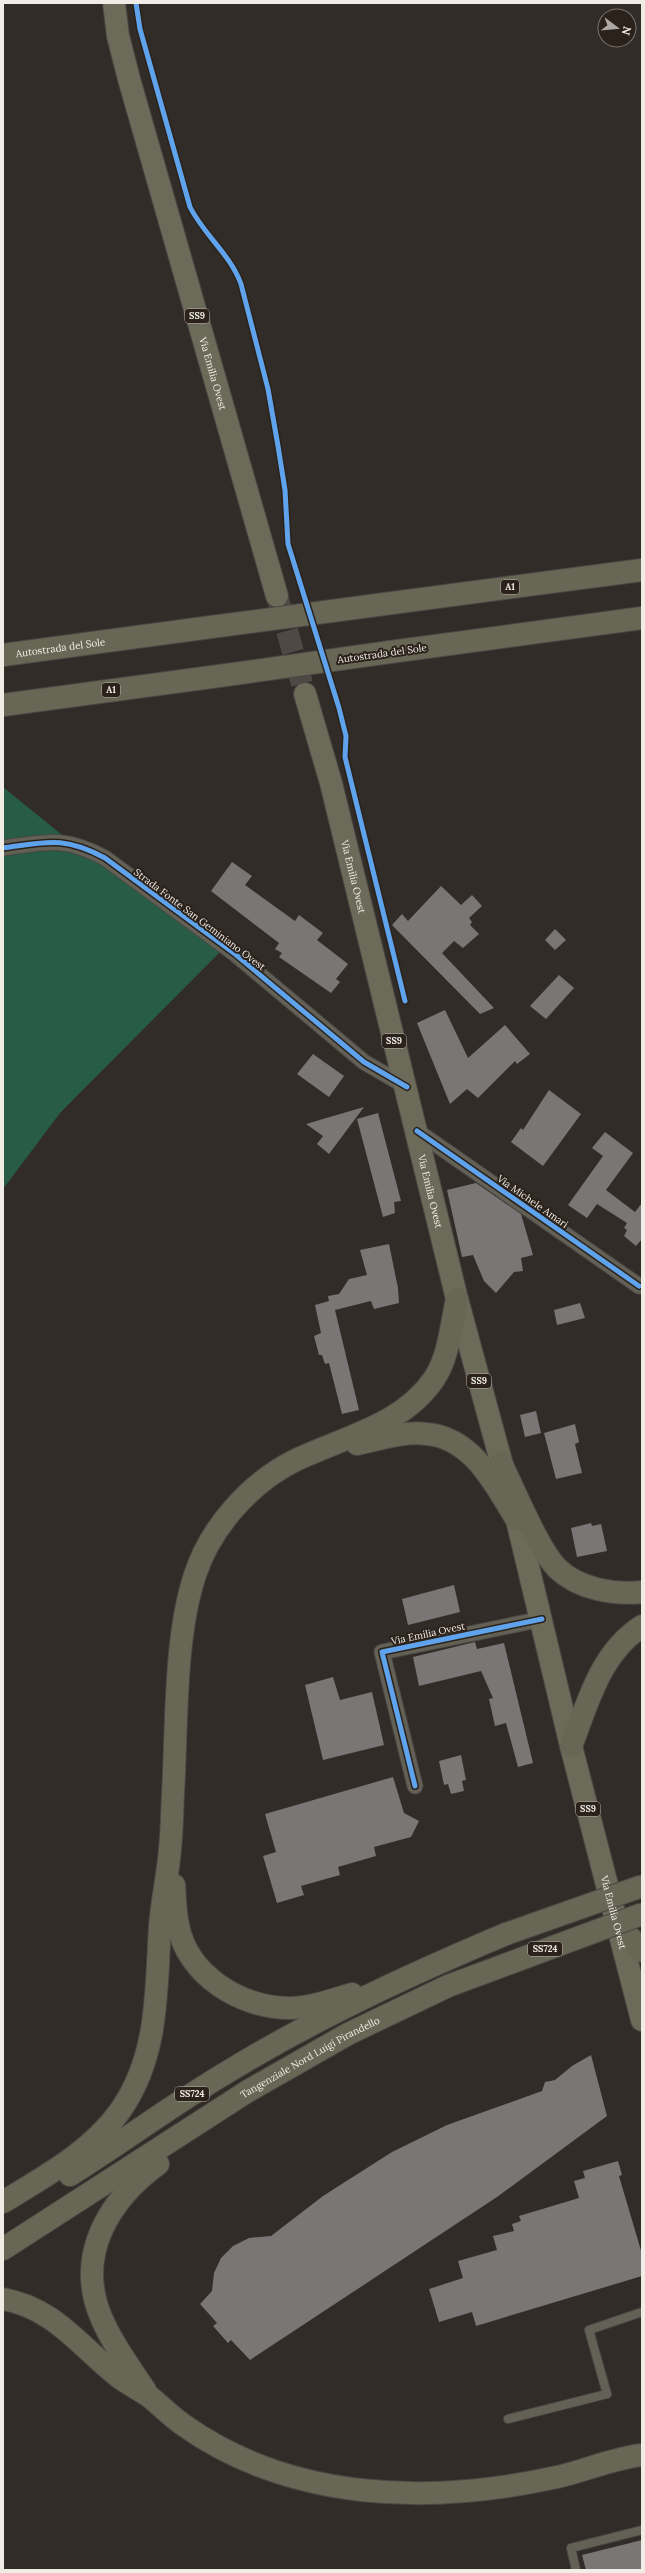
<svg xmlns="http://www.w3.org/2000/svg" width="645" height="2573" font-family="Lora,serif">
  <rect width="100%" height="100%" fill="#312c28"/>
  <!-- forest -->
  <polygon fill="#275c46" points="3,787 67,839 220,952 60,1113 3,1189"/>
  <!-- building -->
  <g fill="#7a7676">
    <polygon points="232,862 252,876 245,885 295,921 299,915 323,933 317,940 348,964 336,979 340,982 331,993 279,957 282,953 275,949 279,943 211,891"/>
    <polygon points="441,886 461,905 472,895 482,906 469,918 472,922 470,925 479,934 463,948 454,941 442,953 494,1008 480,1014 392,925 402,914 408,921"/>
    <polygon points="555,929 566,940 555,950 545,940"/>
    <polygon points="559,975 574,988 546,1019 530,1006"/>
    <polygon points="445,1010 468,1058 505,1025 530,1054 517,1064 515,1061 478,1098 467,1089 450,1104 417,1023"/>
    <polygon points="313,1054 344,1076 329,1097 297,1074"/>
    <polygon points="549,1090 581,1114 543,1166 511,1142 521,1128 523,1130"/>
    <polygon points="364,1107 329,1154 317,1144 323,1136 306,1124"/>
    <polygon points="378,1113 401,1201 394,1202 395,1213 383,1217 357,1119"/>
    <polygon points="605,1132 633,1153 606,1190 635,1212 642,1203 642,1239 636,1246 624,1236 627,1230 624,1228 627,1223 597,1204 587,1218 568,1205 603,1156 592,1148"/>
    <polygon points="476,1183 521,1214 533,1255 521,1258 523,1271 514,1272 496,1293 484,1281 473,1255 462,1257 447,1190"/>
    <polygon points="389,1244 398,1288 399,1303 374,1309 371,1301 335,1310 359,1410 342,1414 329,1363 325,1364 322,1355 319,1355 314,1336 321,1333 315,1305 329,1301 328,1296 339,1294 349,1279 367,1275 360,1250"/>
    <polygon points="580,1303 585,1318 557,1325 554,1310"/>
    <polygon points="536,1411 541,1433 525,1437 520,1415"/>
    <polygon points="575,1424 579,1442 575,1444 582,1473 556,1479 544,1433"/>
    <polygon points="591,1523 592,1526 601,1524 607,1551 577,1557 571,1528"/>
    <polygon points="454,1585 460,1612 408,1625 402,1599"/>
    <polygon points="475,1642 477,1649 504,1643 533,1763 518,1767 506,1723 495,1726 489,1699 493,1698 481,1671 419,1686 413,1657"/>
    <polygon points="333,1677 340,1700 372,1692 384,1745 323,1760 305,1685"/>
    <polygon points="461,1755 466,1780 462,1781 464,1791 451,1794 448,1784 444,1785 439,1761"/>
    <polygon points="393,1777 404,1813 419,1821 411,1837 374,1847 376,1856 338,1867 340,1875 301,1886 304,1895 277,1903 263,1856 276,1852 265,1814"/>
    <polygon points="591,2055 607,2116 497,2197 250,2360 231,2340 228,2343 213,2326 217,2323 200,2304 212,2291 214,2273 221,2258 233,2246 249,2238 271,2236 323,2196 392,2152 447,2125 542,2091 545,2082 555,2080 572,2066"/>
    <polygon points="618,2161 622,2175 619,2176 642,2254 642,2276 476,2326 472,2312 439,2322 429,2289 463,2278 458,2261 497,2250 493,2236 514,2231 512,2224 521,2221 519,2216 579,2198 574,2181 585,2178 583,2171"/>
    <polygon points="642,2540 642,2570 586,2570 582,2555"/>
  </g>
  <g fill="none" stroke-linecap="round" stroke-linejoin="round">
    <!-- primary-tunnel -->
    <polyline stroke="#4e4945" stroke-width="22" stroke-dasharray="22 11" stroke-linecap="butt" points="278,599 305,694"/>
    <!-- lane casing -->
    <g stroke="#4b4744" stroke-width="10">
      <g id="lane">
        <polyline points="508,2419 607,2394 589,2330 642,2312"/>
        <polyline points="576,2570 571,2548 642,2530"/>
      </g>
    </g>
    <!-- street casing -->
    <g stroke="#4b4744" stroke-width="17">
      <g id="street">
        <path d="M 3,848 C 47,842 64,836 105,858 L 235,954 L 364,1062 L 407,1087"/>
        <polyline points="417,1131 639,1286"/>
        <polyline points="415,1786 382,1652 542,1619"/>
      </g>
    </g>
    <!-- primary casing -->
    <g stroke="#4b4744" stroke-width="24">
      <g id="primary">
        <path id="s1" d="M 114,3 L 118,36 L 129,79 L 277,596"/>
        <path id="s2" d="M 305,694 L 331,783 L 457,1299 L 517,1520 L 571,1746 L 642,2020"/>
      </g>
    </g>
    <!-- highway casing -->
    <g stroke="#4b4744" stroke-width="24">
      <g id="highway">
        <polyline points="377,605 642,570"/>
        <polyline points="390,652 642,618"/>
        <path id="s3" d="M 3,655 L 211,627"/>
        <polyline points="3,705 219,676"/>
        <path d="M 357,1444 C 380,1439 404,1431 427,1434 C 473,1438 495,1485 517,1520"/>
        <path d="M 501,1463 C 514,1489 539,1551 558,1569 C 579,1589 614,1595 642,1592"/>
        <path d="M 571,1746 C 588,1703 600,1653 642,1626"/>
        <path d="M 174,1885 C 175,1898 175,1912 178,1925 C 187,1975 241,2008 289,2008 C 310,2008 332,2000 352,1994"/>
        <polyline points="617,1923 642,1951"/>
        <path d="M 70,2175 C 124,2141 175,2103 229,2071 C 318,2017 411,1974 506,1934"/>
        <path d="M 3,2202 C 44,2177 92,2151 120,2111 C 159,2056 156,1990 160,1926 C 162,1900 168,1875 170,1849 C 172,1831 172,1812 173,1794 C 177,1727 174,1638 195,1575 C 210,1528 250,1483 294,1461 C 343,1437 402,1426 434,1379 C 449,1357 451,1325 457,1299"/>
        <path id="s4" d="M 3,2249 L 248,2091 L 348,2034 L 448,1986"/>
        <path d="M 3,2299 C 55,2308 81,2348 120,2378 C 130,2385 140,2390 150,2397 C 161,2406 171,2416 182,2424 C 291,2502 431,2505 557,2477 C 585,2471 613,2458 642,2455"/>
        <path d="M 145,2390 C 129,2366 112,2343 101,2317 C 75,2255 109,2200 158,2164"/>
      </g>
    </g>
    <!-- lane -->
    <use href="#lane" stroke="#636155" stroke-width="8"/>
    <!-- street -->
    <use href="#street" stroke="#636155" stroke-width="15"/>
    <!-- primary -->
    <use href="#primary" stroke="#6c6a58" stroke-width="22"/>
    <!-- highway -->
    <use href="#highway" stroke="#686755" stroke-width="22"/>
    <!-- highway-bridge casing -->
    <g stroke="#4b4744" stroke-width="24" stroke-linecap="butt">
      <g id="highway-bridge">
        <polyline points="211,627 377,605"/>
        <polyline points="219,676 390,652"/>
        <polyline points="506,1934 642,1886"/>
        <polyline points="448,1986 642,1914"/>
      </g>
    </g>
    <!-- highway-bridge -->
    <use href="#highway-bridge" stroke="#686755" stroke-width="22"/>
    <!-- cycleway casing -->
    <g stroke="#2b231b" stroke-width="8">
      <g id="cycleway">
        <path d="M 136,3 L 140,29 L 190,207 C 204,235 230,254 241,284 L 268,389 L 278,446 L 285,490 L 288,544 L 339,708 L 346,736 L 345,757 L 405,1001"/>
        <path d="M 3,848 C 47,842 64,836 105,858 L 235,954 L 364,1062 L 407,1087"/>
        <polyline points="417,1131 639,1286"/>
        <polyline points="415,1786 382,1652 542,1619"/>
      </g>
    </g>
    <!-- cycleway -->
    <use href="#cycleway" stroke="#60a3ed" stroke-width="5"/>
  </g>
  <g text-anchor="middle" stroke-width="4" stroke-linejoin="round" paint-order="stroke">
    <!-- shield labels -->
    <g fill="#2b231b" stroke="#b6b0aa" stroke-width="1">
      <rect x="185" y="309" width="24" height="14" rx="3"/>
      <rect x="501" y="580" width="18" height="14" rx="3"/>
      <rect x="102" y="683" width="18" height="14" rx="3"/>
      <rect x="382" y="1034" width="24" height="14" rx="3"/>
      <rect x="467" y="1374" width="24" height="14" rx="3"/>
      <rect x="576" y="1802" width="24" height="14" rx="3"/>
      <rect x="528" y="1942" width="34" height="14" rx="3"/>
      <rect x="175" y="2087" width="34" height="14" rx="3"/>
    </g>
    <g font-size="9" font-weight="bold" fill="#f2ece7">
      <text x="197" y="319">SS9</text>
      <text x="510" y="590">A1</text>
      <text x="111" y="693">A1</text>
      <text x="394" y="1044">SS9</text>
      <text x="479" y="1384">SS9</text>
      <text x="588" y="1812">SS9</text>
      <text x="545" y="1952">SS724</text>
      <text x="192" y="2097">SS724</text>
    </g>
    <!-- street labels -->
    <g font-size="10" fill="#f2ece7" stroke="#2b231b">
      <text dy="4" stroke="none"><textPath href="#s1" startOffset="384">Via Emilia Ovest</textPath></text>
      <text dy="4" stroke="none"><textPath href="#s3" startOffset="58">Autostrada del Sole</textPath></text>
      <text transform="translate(382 653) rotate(-8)" y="4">Autostrada del Sole</text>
      <text dy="4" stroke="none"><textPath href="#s2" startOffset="189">Via Emilia Ovest</textPath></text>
      <text transform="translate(200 919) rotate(37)" y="4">Strada Fonte San Geminiano Ovest</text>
      <text dy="4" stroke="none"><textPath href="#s2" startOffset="513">Via Emilia Ovest</textPath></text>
      <text transform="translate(533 1201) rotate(35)" y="4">Via Michele Amari</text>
      <text transform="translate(428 1633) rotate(-12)" y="4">Via Emilia Ovest</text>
      <text dy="4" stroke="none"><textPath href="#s2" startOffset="1257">Via Emilia Ovest</textPath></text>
      <text dy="4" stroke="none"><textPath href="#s4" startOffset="362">Tangenziale Nord Luigi Pirandello</textPath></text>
    </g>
  </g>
  <!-- border -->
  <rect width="645" height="2573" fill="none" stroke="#f2ece7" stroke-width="8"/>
  <!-- north arrow -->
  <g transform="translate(617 28) rotate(106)"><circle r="19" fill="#2b231b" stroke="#7b736d"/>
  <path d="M0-3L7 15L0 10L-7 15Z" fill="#aea9a4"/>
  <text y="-6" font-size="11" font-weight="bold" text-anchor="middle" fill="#f2ece7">N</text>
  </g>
</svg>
